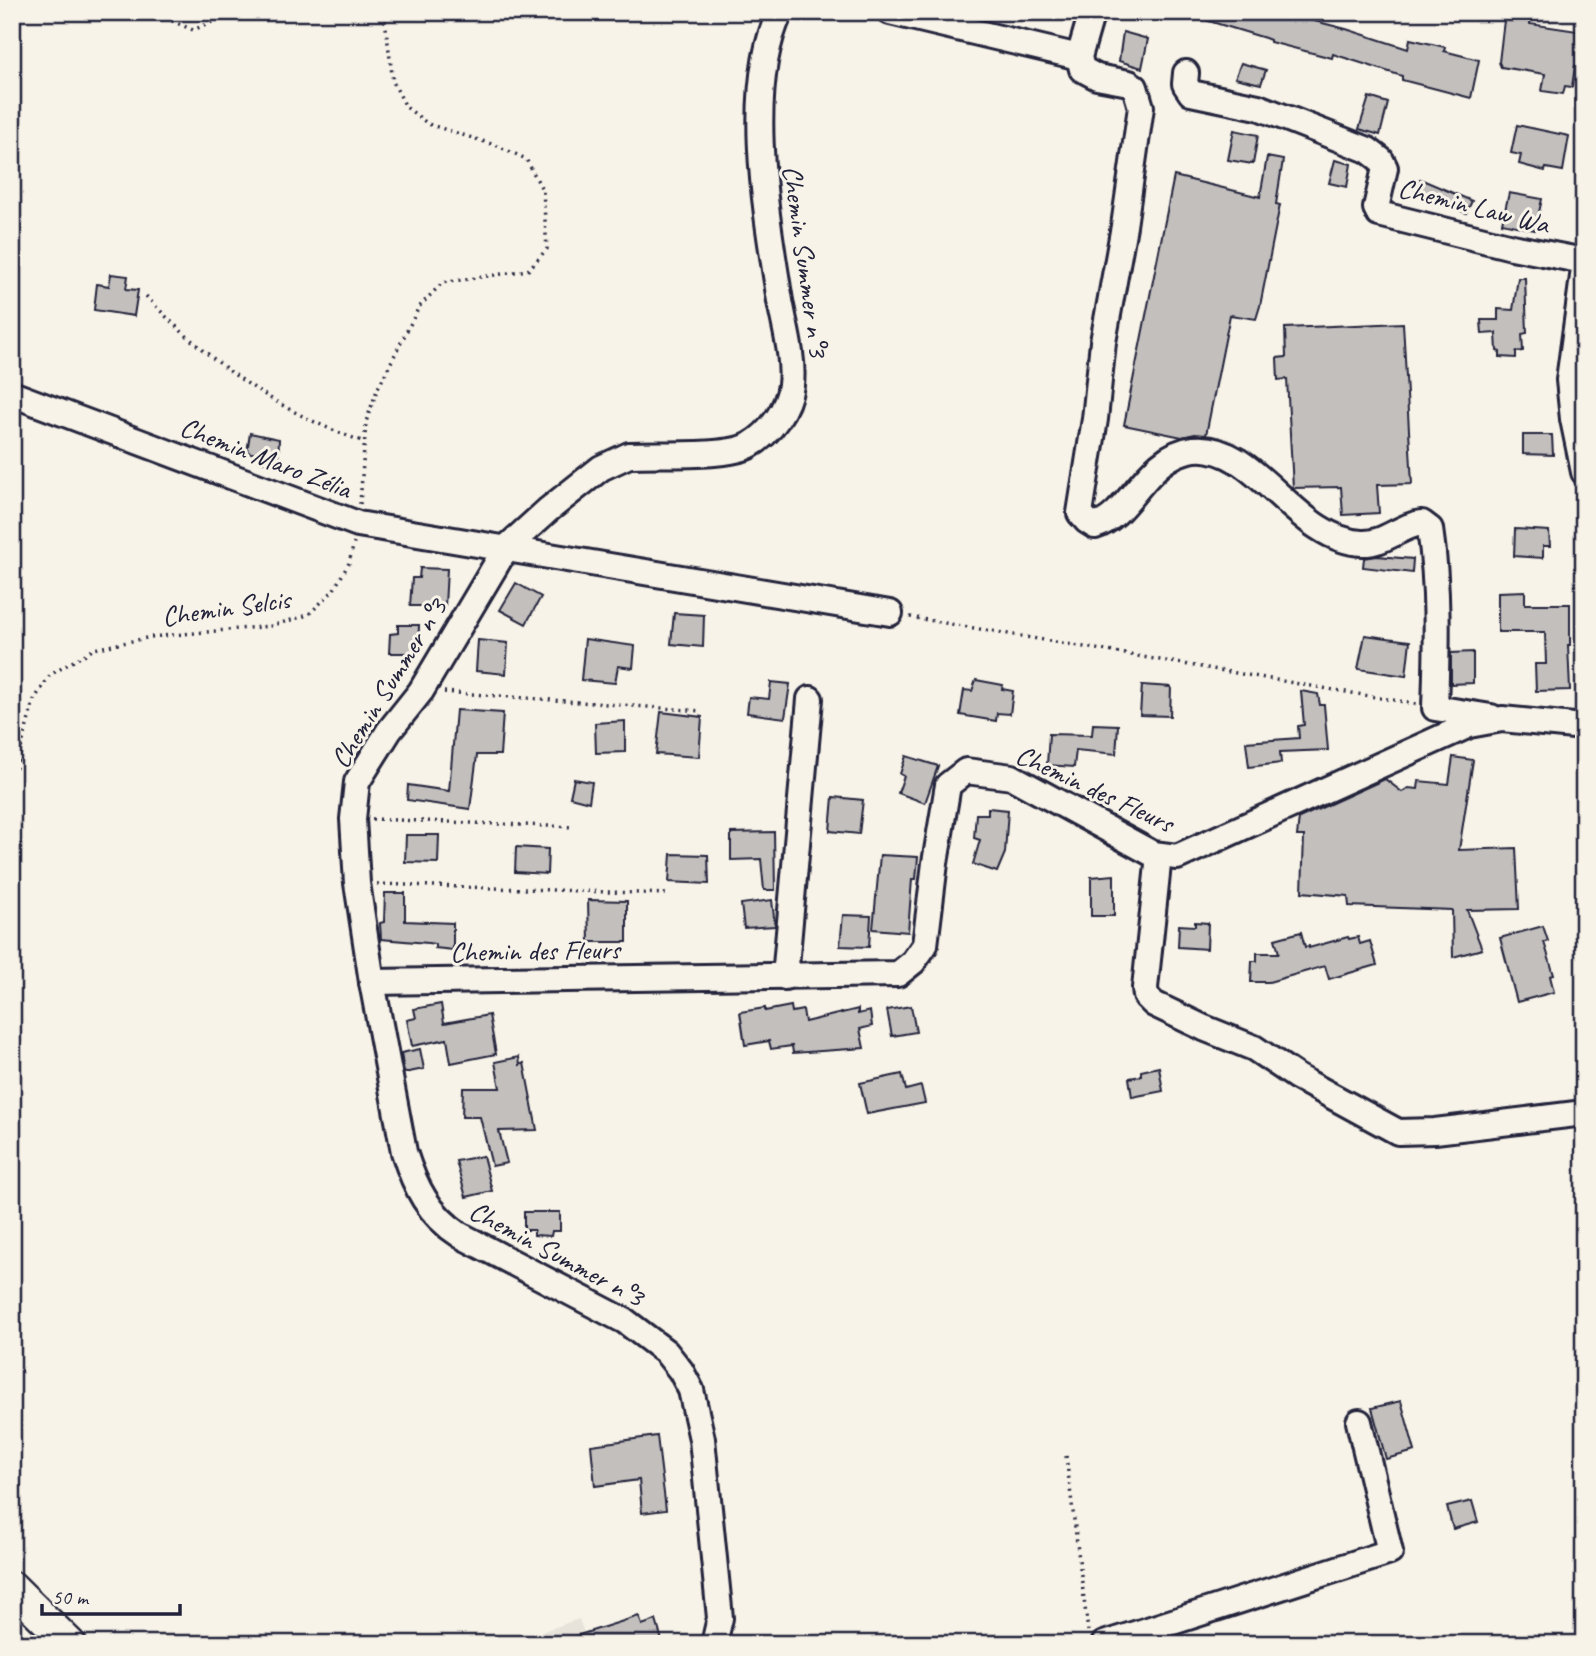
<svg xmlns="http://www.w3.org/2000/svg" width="1596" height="1656" font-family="Caveat,sans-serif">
  <rect width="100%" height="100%" fill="#f7f3e8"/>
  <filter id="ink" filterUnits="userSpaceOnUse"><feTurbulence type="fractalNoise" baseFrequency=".0143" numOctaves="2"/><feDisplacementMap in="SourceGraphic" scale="14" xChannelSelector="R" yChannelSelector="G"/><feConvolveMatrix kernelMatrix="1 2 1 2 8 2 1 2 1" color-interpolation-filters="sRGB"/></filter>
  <g filter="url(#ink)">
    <!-- built -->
    <polygon fill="#e7e3db" points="579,1619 588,1644 505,1644"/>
    <!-- building -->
    <g fill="#c2bfbd" stroke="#22223b" stroke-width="2">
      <polygon points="1192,12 1279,12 1346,29 1408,49 1410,39 1445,47 1444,51 1479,60 1471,98 1402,80 1402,76 1333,54 1332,58 1270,42 1270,40 1265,38 1192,16"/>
      <polygon points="1505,12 1531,12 1530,24 1584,32 1581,67 1575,66 1572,87 1565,86 1563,94 1542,91 1545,74 1501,67 1499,62"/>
      <polygon points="1123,32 1148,39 1142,68 1119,61"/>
      <polygon points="1241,63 1266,70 1261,84 1235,78"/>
      <polygon points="1369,97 1388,103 1380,135 1359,129"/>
      <polygon points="1517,125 1569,136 1563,171 1546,168 1545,171 1519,164 1521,155 1511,153"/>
      <polygon points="1234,130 1258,135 1253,164 1228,160"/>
      <polygon points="1267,157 1283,160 1276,204 1280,205 1260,306 1256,319 1230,315 1206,435 1195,434 1182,437 1124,425 1174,176 1260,197"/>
      <polygon points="1335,160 1351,164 1347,187 1329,183"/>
      <polygon points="1420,179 1472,201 1466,213 1415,192"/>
      <polygon points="1509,193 1542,199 1535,230 1502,223"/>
      <polygon points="111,274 128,276 126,289 138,290 134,316 94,310 97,284 109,286"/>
      <polygon points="1518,278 1525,278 1527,333 1522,334 1523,351 1516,352 1516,358 1500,357 1500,352 1497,351 1496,333 1482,334 1481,320 1498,320 1498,309 1513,310"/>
      <polygon points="1403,323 1412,484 1377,485 1379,513 1343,515 1341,487 1293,488 1287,379 1278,380 1277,358 1286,357 1285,328"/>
      <polygon points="250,433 279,439 278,464 259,461 260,455 247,452"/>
      <polygon points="1523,435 1552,435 1553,455 1523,454"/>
      <polygon points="1515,529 1549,531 1550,546 1543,546 1543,558 1514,556"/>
      <polygon points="1377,556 1413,559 1412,573 1363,567 1364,558"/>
      <polygon points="420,568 447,569 445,606 410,606 412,578 419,578"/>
      <polygon points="516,583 541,597 526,624 500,610"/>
      <polygon points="1525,591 1525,604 1570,604 1570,645 1568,645 1570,690 1536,691 1535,664 1546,664 1545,632 1498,632 1498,592"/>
      <polygon points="674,613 704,615 703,647 671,644"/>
      <polygon points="398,625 419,625 418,653 389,653 390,634 398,633"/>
      <polygon points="1365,635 1410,641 1406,676 1358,669"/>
      <polygon points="585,639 635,646 633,668 618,666 615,683 581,680"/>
      <polygon points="478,640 508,643 506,674 476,671"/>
      <polygon points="1473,652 1473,683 1451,684 1451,653"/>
      <polygon points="976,680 1003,685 1002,689 1013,691 1010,714 997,713 996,721 960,715 964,690 972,691"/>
      <polygon points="771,682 790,684 785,718 747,713 749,697 769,699"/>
      <polygon points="1142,685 1171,687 1170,716 1140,715"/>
      <polygon points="1301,691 1318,694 1320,705 1324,705 1328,750 1280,752 1281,763 1249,767 1246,742 1299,738 1298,726 1304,725"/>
      <polygon points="456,710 503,713 500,755 477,755 470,809 407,800 408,785 449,791"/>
      <polygon points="661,712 702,717 699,757 656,754"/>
      <polygon points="625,721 625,752 596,753 595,723"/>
      <polygon points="1093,724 1118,725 1116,754 1076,750 1074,767 1047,765 1049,734 1092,735"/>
      <polygon points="906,756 938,766 925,803 898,793 904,776 900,774"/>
      <polygon points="1453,757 1473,760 1459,850 1516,848 1519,909 1467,910 1482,949 1453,957 1452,910 1349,906 1348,896 1302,892 1304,836 1297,836 1299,818 1385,779 1402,792 1408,788 1418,789 1419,781 1449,784"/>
      <polygon points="574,779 592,782 589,802 570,797"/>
      <polygon points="833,797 863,800 859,834 830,831"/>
      <polygon points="988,808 1008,810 1005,853 997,872 973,864 980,840 974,838 976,814 988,814"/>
      <polygon points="774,832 775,890 764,890 761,859 731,860 731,833"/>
      <polygon points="406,835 439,835 438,863 405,862"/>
      <polygon points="516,847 548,849 547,874 515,872"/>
      <polygon points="671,854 708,855 709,884 669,882"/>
      <polygon points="880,855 918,857 916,879 912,879 908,932 873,929"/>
      <polygon points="1114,875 1114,916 1091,916 1091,877"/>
      <polygon points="385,893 405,893 405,921 453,923 453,950 435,948 435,944 428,943 381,939 380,923 384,922"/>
      <polygon points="588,900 627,901 627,942 589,942"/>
      <polygon points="772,900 775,926 744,928 741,904"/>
      <polygon points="843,915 871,916 869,947 840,946"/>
      <polygon points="1195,922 1208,923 1207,949 1178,947 1179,925 1195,926"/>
      <polygon points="1543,926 1548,941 1544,942 1554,975 1550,976 1554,992 1517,1002 1500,938"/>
      <polygon points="1301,932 1305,947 1309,946 1309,948 1348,937 1349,939 1358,937 1360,944 1370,941 1377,965 1329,979 1325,966 1269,982 1251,982 1252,961 1257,961 1257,953 1279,953 1275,939"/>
      <polygon points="441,1004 444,1023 489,1015 496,1054 451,1063 447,1039 412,1046 407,1020 416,1018 414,1009"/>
      <polygon points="791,1006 792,1012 803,1010 805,1022 858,1009 858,1014 870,1011 872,1026 860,1029 864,1048 793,1053 792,1046 771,1049 769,1041 745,1045 740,1012 765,1008 765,1011"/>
      <polygon points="911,1006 916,1032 892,1036 887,1010"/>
      <polygon points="420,1049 424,1069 404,1073 401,1053"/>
      <polygon points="519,1057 520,1065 524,1063 537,1130 499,1131 507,1163 492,1166 480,1117 462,1117 463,1088 500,1088 495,1062"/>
      <polygon points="1159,1067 1163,1091 1132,1097 1129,1078 1141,1076 1141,1071"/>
      <polygon points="902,1074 906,1090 921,1086 925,1103 867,1114 860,1083"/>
      <polygon points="483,1156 492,1191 466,1197 456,1161"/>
      <polygon points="524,1212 560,1212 560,1231 552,1231 551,1236 534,1235 534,1230 524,1230"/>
      <polygon points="1401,1401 1415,1451 1386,1459 1372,1408"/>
      <polygon points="657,1436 666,1510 642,1513 639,1480 595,1486 591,1445"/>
      <polygon points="1472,1501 1478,1522 1453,1529 1447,1507"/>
      <polygon points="639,1616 642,1625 656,1620 663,1644 563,1644 563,1640"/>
    </g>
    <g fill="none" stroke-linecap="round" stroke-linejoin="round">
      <!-- minor casing -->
      <g stroke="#22223b" stroke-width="30">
        <g id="minor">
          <polyline points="890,12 1079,57"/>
          <path d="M 1092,12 L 1079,57 L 1082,69 L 1097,77 L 1129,83 L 1135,87 L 1141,107 L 1124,226 L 1103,342 L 1095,419 L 1080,513 L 1087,521 L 1095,526 C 1130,516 1146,455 1194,449 C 1255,442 1297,541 1362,543 C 1385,544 1401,525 1422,523 L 1430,529 C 1439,589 1437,648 1435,708 L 1491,717"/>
          <polyline points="1186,73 1185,84 1191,93 1258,107 1368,150 1381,160 1385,168 1376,208 1379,214 1512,247 1584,261"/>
          <polyline points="1584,269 1569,380 1573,419 1584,472"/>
          <polyline points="12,394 358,524 890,613"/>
          <polyline points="1159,855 1145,988 1146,996 1154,1004 1204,1028 1254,1048 1297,1077 1398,1132 1435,1131 1584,1113"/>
          <polyline points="785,977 810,699"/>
          <polyline points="372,982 898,974 913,962 925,945 935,863 948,785 966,771 1012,777 1153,854 1177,857 1469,725 1502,719 1584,727"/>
          <path d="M 714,1644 L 720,1618 L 702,1439 L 691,1390 L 681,1371 L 666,1352 L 625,1321 L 460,1235 C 429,1215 415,1187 404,1152 L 372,982 L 357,883 L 353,819 L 357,782 L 389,731 L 421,691 L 506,548 L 548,510 L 601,468 L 629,455 C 657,453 728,458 750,445 C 771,433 788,408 791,385 C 794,358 785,328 780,301 C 767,218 743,90 780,12"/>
          <polyline points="1104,1644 1390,1552 1359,1422"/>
        </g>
      </g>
      <!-- major casing -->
      <g stroke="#22223b" stroke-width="35">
        <polyline id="major" points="12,1587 70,1644"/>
      </g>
      <!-- path -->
      <g stroke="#22223b" stroke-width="3.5" stroke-dasharray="2 5" stroke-linecap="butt">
        <polyline points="161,12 170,20 193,30 236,12"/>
        <path d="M 146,296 C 207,361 280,414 365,442"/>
        <polyline points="360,504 366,422 377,390 419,307 442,283 528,270 547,249 543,191 526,159 498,146 428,124 406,107 393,82 384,12"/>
        <polyline points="910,617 1416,704"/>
        <polyline points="444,692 702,711"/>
        <polyline points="12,782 34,700 50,675 94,649 151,637 271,626 308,615 333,591 349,563 354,543"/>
        <polyline points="372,819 574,827"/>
        <polyline points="377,884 669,894"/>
        <polyline points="1066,1456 1088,1631"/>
      </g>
      <!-- minor -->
      <use href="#minor" stroke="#f7f3e8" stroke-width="24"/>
      <!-- major -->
      <use href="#major" stroke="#f7f3e8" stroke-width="30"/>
    </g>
  </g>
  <g text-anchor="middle" stroke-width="6" stroke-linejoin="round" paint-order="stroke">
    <!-- street labels -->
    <g font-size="28" fill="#22223b" stroke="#f7f3e8">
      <text transform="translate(1474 205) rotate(14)" y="10">Chemin Law Wa</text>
      <text transform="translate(806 261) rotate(82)" y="10">Chemin Summer n°3</text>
      <text transform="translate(266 457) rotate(21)" y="10">Chemin Maro Zélia</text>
      <text transform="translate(226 607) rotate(-8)" y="10">Chemin Selcis</text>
      <text transform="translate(388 683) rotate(-58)" y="10">Chemin Summer n°3</text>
      <text transform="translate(1095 788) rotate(25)" y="10">Chemin des Fleurs</text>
      <text transform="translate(535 950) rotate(-1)" y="10">Chemin des Fleurs</text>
      <text transform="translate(557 1253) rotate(28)" y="10">Chemin Summer n°3</text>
    </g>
  </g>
  <!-- margin -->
  <rect width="1596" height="1656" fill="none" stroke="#f7f3e8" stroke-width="42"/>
  <rect x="21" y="21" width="1554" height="1614" fill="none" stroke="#22223b" stroke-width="2.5" filter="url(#ink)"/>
  <!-- scale -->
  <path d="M42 1604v10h138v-10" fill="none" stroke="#22223b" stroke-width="3.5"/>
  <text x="52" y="1604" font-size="21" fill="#22223b" stroke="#f7f3e8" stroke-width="5" paint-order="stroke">50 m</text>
</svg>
